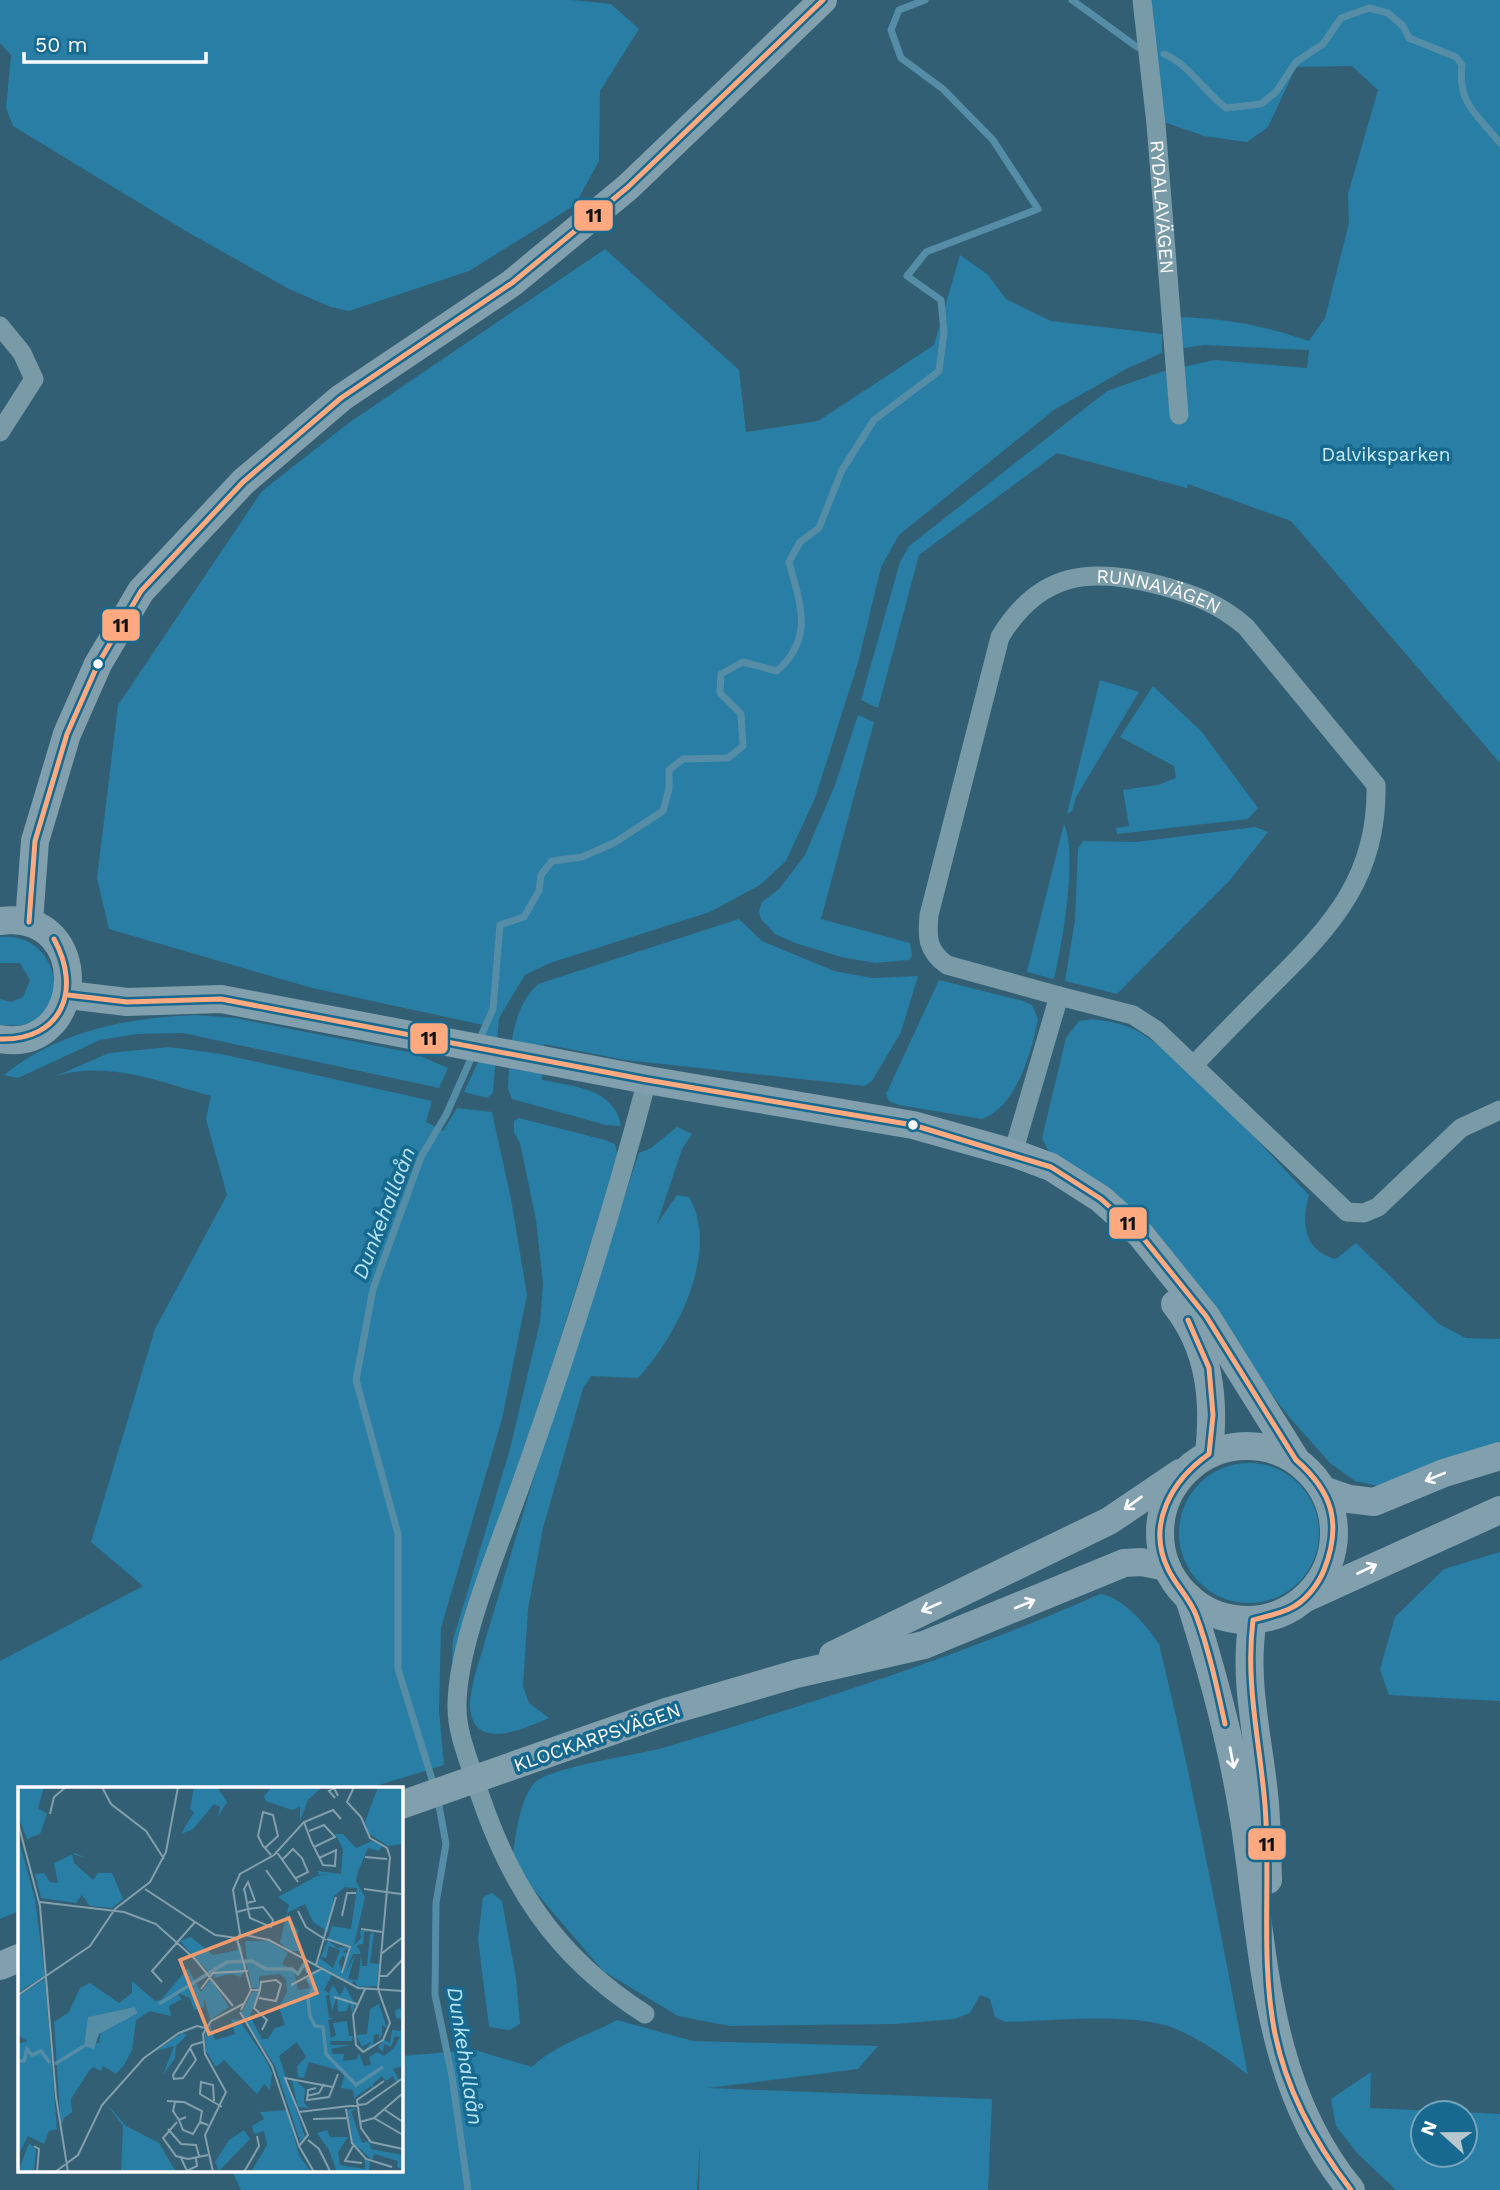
<svg xmlns="http://www.w3.org/2000/svg" width="1500" height="2190" font-family="'Work Sans',sans-serif">
  <rect width="100%" height="100%" fill="#325f74"/>
  <!-- green -->
  <g fill="#287ea4" fill-rule="evenodd">
    <polygon points="0,0 572,0 611,4 639,29 600,91 599,161 575,205 469,271 349,311 331,307 289,289 184,230 13,126 6,108 11,55 0,43"/>
    <path d="M 1147,0 L 1500,0 L 1500,763 L 1291,521 L 1188,484 L 1187,488 L 1057,453 L 919,555 L 878,708 L 861,700 L 900,562 L 909,546 L 1107,391 L 1161,372 L 1214,360 L 1307,368 L 1309,350 L 1204,345 L 1184,348 L 1175,337 L 1178,317 C 1224,318 1266,326 1309,341 L 1325,318 L 1349,223 L 1348,194 L 1378,90 L 1352,66 L 1296,67 L 1268,127 L 1247,142 L 1204,136 L 1164,122 Z"/>
    <polygon points="605,249 739,370 746,432 818,421 934,345 960,255 987,274 1006,299 1051,321 1162,334 1162,353 1126,369 1054,410 899,535 881,567 858,663 815,798 786,861 760,885 710,912 550,963 525,975 499,1018 493,1093 487,1098 464,1092 479,1060 488,1026 312,988 109,929 97,878 118,705 262,491 350,422"/>
    <polygon points="1100,680 1139,692 1076,797 1072,811 1067,814"/>
    <polygon points="1153,686 1202,732 1258,808 1248,819 1117,834 1116,828 1129,826 1123,790 1158,785 1176,778 1174,766 1120,737"/>
    <polygon points="858,715 874,722 821,919 910,943 912,956 909,960 875,963 841,957 795,943 775,934 761,919 759,911 762,902 779,889 805,855 835,785"/>
    <path d="M 1064,824 C 1078,856 1062,944 1054,979 L 1027,972 Z"/>
    <polygon points="1255,827 1268,832 1230,880 1117,994 1065,981 1075,920 1078,849 1083,841 1136,842"/>
    <path d="M 739,919 L 762,941 L 834,971 L 872,978 L 918,976 L 901,1032 L 872,1081 L 865,1086 L 625,1060 L 544,1044 L 542,1080 C 572,1086 615,1088 621,1126 L 606,1125 L 512,1099 L 508,1089 C 510,1053 510,1010 538,984 Z"/>
    <path d="M 0,937 C 60,931 74,1015 22,1025 C 15,1026 7,1025 0,1025 L 0,999 L 11,1002 L 23,997 L 30,980 L 20,963 L 0,963 Z"/>
    <path d="M 939,980 L 1023,1001 L 1032,1005 L 1038,1019 C 1032,1052 1016,1107 982,1119 L 899,1105 L 889,1101 L 886,1094 Z"/>
    <path d="M 196,1015 L 235,1018 L 413,1053 L 448,1068 L 439,1088 L 183,1033 L 137,1034 L 100,1040 L 18,1078 L 4,1075 C 60,1030 127,1018 196,1015 Z"/>
    <path d="M 1092,1019 C 1111,1021 1131,1025 1147,1037 C 1204,1077 1260,1145 1309,1195 C 1301,1223 1304,1251 1336,1259 L 1356,1243 L 1439,1324 L 1466,1338 L 1500,1339 L 1500,1444 L 1378,1486 L 1355,1481 L 1330,1463 L 1291,1419 L 1111,1191 L 1048,1150 L 1042,1138 L 1066,1038 L 1079,1021 Z"/>
    <path d="M 169,1047 L 221,1054 L 432,1101 L 426,1122 L 443,1131 L 457,1108 L 492,1112 L 511,1199 L 527,1295 L 502,1419 L 441,1628 L 439,1711 L 444,1765 L 366,1789 L 19,1789 L 19,1911 L 0,1919 L 0,1661 L 143,1586 L 91,1542 L 155,1329 L 227,1195 L 206,1119 L 211,1096 C 161,1082 108,1060 56,1076 L 109,1053 Z"/>
    <polygon points="519,1118 605,1140 615,1144 618,1157 456,1667 452,1661 453,1640 510,1449 540,1322 543,1284 536,1220 520,1143 514,1133 514,1121"/>
    <path d="M 677,1127 L 692,1134 L 682,1149 L 657,1224 L 677,1195 L 689,1197 C 721,1251 676,1338 638,1378 L 591,1376 L 583,1388 L 543,1528 L 528,1609 L 523,1686 L 529,1703 L 549,1718 C 526,1728 473,1753 470,1707 C 469,1698 473,1687 474,1678 L 557,1400 L 639,1153 L 651,1148 Z"/>
    <circle cx="1249" cy="1533" r="70"/>
    <polygon points="1500,1552 1500,1701 1389,1695 1380,1669 1395,1617 1444,1569"/>
    <path d="M 1100,1594 C 1123,1597 1146,1625 1159,1644 C 1194,1787 1220,1931 1248,2075 C 1225,2056 1199,2038 1171,2027 C 1129,2012 1051,2021 1005,2022 L 995,2017 L 990,1999 L 980,1995 L 970,2013 L 954,2019 L 896,2024 L 730,2026 L 678,2016 L 603,1971 L 533,1889 L 513,1854 C 516,1833 520,1800 534,1783 C 549,1767 639,1755 666,1747 C 812,1703 961,1656 1100,1594 Z"/>
    <polygon points="492,1893 502,1901 516,1978 520,2024 510,2030 489,2027 478,1939 483,1897"/>
    <path d="M 617,2020 L 693,2041 L 878,2046 L 858,2069 L 708,2088 L 992,2099 L 988,2190 L 699,2190 L 700,2143 L 697,2190 L 241,2190 L 232,2171 L 401,2171 L 401,2056 L 475,2050 L 532,2067 C 553,2046 589,2035 617,2020 Z"/>
    <path d="M 1371,2072 L 1370,2108 L 1500,2114 L 1500,2190 L 1396,2190 L 1358,2154 L 1336,2126 L 1331,2099 ZM 1465,2113 L 1465,2155 L 1423,2155 L 1423,2113 Z"/>
  </g>
  <g fill="none" stroke-linecap="round" stroke-linejoin="round">
    <!-- stream -->
    <g stroke="#558da7" stroke-width="7">
      <polyline points="1072,0 1137,47"/>
      <path d="M 1164,54 C 1189,64 1204,92 1226,108 L 1261,104 L 1276,92 L 1296,62 L 1323,44 L 1341,18 L 1369,8 L 1388,13 L 1403,26 L 1409,38 L 1456,57 L 1462,65 C 1457,104 1478,115 1500,143"/>
      <path d="M 478,1043 L 493,1009 L 500,925 L 524,917 L 539,891 L 541,875 L 552,861 L 582,857 L 614,843 L 663,811 L 669,789 L 669,770 L 683,759 L 728,758 L 743,746 L 741,714 L 720,693 L 721,674 L 743,662 L 777,671 C 815,637 800,604 789,562 L 800,542 L 819,528 L 842,470 L 874,420 L 939,371 L 944,332 L 941,300 L 907,276 L 926,252 L 1038,209 L 993,140 L 943,89 L 901,58 L 891,30 L 899,10 L 925,0"/>
      <polyline points="435,1789 398,1669 398,1534 356,1380 373,1289 421,1157 446,1115 473,1054"/>
      <polyline points="438,1800 446,1844 436,1903 435,1995 452,2076 468,2190"/>
    </g>
    <!-- street -->
    <g stroke="#799aa7" stroke-width="19">
      <path id="s1" d="M 1142,0 L 1156,124 L 1179,415"/>
      <polyline points="0,326 22,353 34,379 0,432"/>
      <path id="s2" d="M 1059,996 L 947,965 C 927,951 927,937 929,915 L 1000,637 C 1040,571 1091,567 1159,585 C 1193,594 1220,604 1246,627 L 1376,785 C 1378,875 1334,924 1273,984 C 1247,1010 1220,1037 1194,1065"/>
      <polyline points="1013,1153 1059,996 1133,1015 1156,1030 1347,1212 1364,1213 1378,1207 1461,1128 1500,1110"/>
      <path d="M 645,2014 C 554,1956 507,1882 475,1780 C 468,1758 457,1732 457,1708 C 456,1642 504,1535 526,1470 C 571,1342 613,1211 647,1080"/>
    </g>
    <!-- secondary -->
    <g stroke="#819fac" stroke-width="28">
      <path d="M 0,921 C 95,909 86,1055 0,1039"/>
      <polyline points="29,922 35,841 67,734 98,664 141,591 243,482 341,398 512,283 628,187 823,0"/>
      <polyline points="68,995 127,1002 221,999 647,1080 913,1125 1013,1153 1051,1167 1101,1199 1140,1234 1206,1316 1296,1460"/>
      <path d="M 1175,1304 C 1210,1348 1215,1399 1209,1454"/>
      <circle cx="1247" cy="1533" r="87"/>
      <polyline points="1323,1490 1349,1499 1374,1502 1444,1473 1500,1456"/>
      <polyline points="1308,1597 1500,1510"/>
      <path d="M 1189,1598 C 1212,1670 1232,1743 1244,1819 C 1264,1948 1264,2085 1351,2190"/>
      <path d="M 1253,1620 C 1242,1681 1260,1743 1265,1804 C 1267,1829 1267,1855 1268,1880"/>
      <polyline points="833,1655 1109,1521 1180,1473"/>
      <polyline points="401,1805 666,1712 796,1674 924,1645 1124,1563 1141,1562 1167,1567"/>
      <polyline points="0,1966 19,1958"/>
    </g>
    <!-- bus-1 casing -->
    <g stroke="#17698f" stroke-width="10">
      <g id="bus-1">
        <polyline points="29,922 35,841 67,734 98,664 141,591 243,482 341,398 512,283 628,187 823,0"/>
        <path d="M 68,995 L 127,1002 L 221,999 L 647,1080 L 913,1125 L 1051,1167 L 1101,1199 L 1140,1234 L 1206,1316 L 1296,1460 C 1333,1492 1342,1524 1324,1570 C 1318,1585 1305,1602 1289,1609 C 1278,1614 1265,1617 1253,1620 C 1245,1683 1260,1743 1265,1805 C 1271,1881 1260,1959 1275,2034 C 1287,2092 1315,2143 1351,2190"/>
        <path d="M 0,1039 C 62,1041 82,990 54,939"/>
        <path d="M 1188,1320 L 1209,1368 L 1213,1415 L 1209,1454 C 1172,1480 1146,1524 1168,1569 C 1176,1586 1189,1597 1196,1615 C 1209,1650 1217,1687 1225,1724"/>
      </g>
    </g>
    <!-- bus-1 -->
    <use href="#bus-1" stroke="#ffa980" stroke-width="5"/>
  </g>
  <!-- one-way arrows -->
  <defs><path id="oneway-shaft" d="M-6 0H5M1.5-3L5.5 0L1.5 3" fill="none" stroke-width="1.6" stroke-linecap="round" stroke-linejoin="round" transform="scale(1.75)"/></defs>
  <g stroke="#f9fafb">
    <use href="#oneway-shaft" transform="translate(1435 1477) rotate(158)"/>
    <use href="#oneway-shaft" transform="translate(1133 1503) rotate(144)"/>
    <use href="#oneway-shaft" transform="translate(1367 1569) rotate(-25)"/>
    <use href="#oneway-shaft" transform="translate(1025 1604) rotate(-22)"/>
    <use href="#oneway-shaft" transform="translate(931 1607) rotate(156)"/>
    <use href="#oneway-shaft" transform="translate(1232 1758) rotate(79)"/>
  </g>
  <!-- markers -->
  <g fill="#fff" stroke="#17698f" stroke-width="2.5">
    <circle cx="98" cy="664" r="6"/>
    <circle cx="913" cy="1125" r="6"/>
  </g>
  <g text-anchor="middle" stroke-width="7" stroke-linejoin="round" paint-order="stroke">
    <!-- street labels -->
    <g font-size="19" fill="#fff" stroke="#17698f">
      <text dy="7" stroke="none"><textPath href="#s1" startOffset="208">RYDALAVÄGEN</textPath></text>
      <text dy="7" stroke="none"><textPath href="#s2" startOffset="644">RUNNAVÄGEN</textPath></text>
      <text transform="translate(597 1737) rotate(-19)" y="7">KLOCKARPSVÄGEN</text>
    </g>
    <!-- park labels -->
    <g font-size="19" fill="#caecfb" stroke="#17698f">
      <text x="1386" y="461">Dalviksparken</text>
    </g>
    <!-- water labels -->
    <g font-size="21" font-style="italic" fill="#b7e5f8" stroke="#17698f">
      <text transform="translate(384 1213) rotate(-69)" y="7">Dunkehallaån</text>
      <text transform="translate(465 2056) rotate(81)" y="7">Dunkehallaån</text>
    </g>
  </g>
  <!-- overview -->
  <g transform="translate(18 1787)">
    <rect width="385" height="385" fill="#325f74"/>
    <path d="M 0,0 L 26,0 L 20,21 L 29,27 L 22,47 L 9,52 L 0,30 ZM 176,0 L 199,0 L 209,15 L 200,30 L 202,20 L 196,17 L 175,42 L 163,47 L 176,25 L 172,22 ZM 254,0 L 304,0 L 290,13 L 282,34 L 282,20 L 274,23 L 248,14 L 246,9 ZM 360,0 L 385,0 L 385,57 L 370,59 L 350,46 L 347,35 ZM 317,47 L 325,47 L 338,61 L 354,54 L 364,59 L 361,64 L 350,61 L 340,84 L 338,94 L 347,110 L 336,158 L 343,151 L 342,144 L 352,144 L 346,145 L 345,157 L 339,158 L 343,167 L 335,167 L 327,187 L 337,168 L 330,192 L 340,193 L 343,168 L 344,179 L 349,179 L 352,147 L 356,145 L 352,176 L 361,177 L 359,199 L 340,200 L 336,193 L 334,197 L 299,177 L 302,171 L 315,181 L 322,163 L 311,159 L 308,171 L 303,170 L 310,153 L 319,161 L 331,160 L 325,165 L 330,167 L 328,173 L 325,168 L 321,175 L 325,187 L 333,160 L 310,151 L 314,139 L 333,142 L 339,101 L 327,100 L 316,109 L 309,151 L 310,145 L 295,135 L 287,117 L 269,126 L 280,144 L 281,164 L 271,164 L 262,155 L 271,118 L 260,110 L 299,89 L 312,87 L 301,88 L 300,84 L 323,87 L 325,62 ZM 0,50 L 17,112 L 27,189 L 0,205 ZM 57,66 L 68,71 L 54,67 L 56,76 L 75,93 L 80,86 L 94,86 L 105,112 L 94,121 L 72,119 L 64,108 L 58,116 L 23,111 L 17,87 L 26,86 L 32,95 L 40,96 L 36,76 ZM 173,150 L 195,168 L 220,163 L 218,152 L 224,160 L 225,175 L 229,175 L 227,154 L 251,154 L 270,166 L 264,177 L 276,184 L 280,203 L 292,201 L 287,191 L 304,183 L 314,188 L 306,203 L 311,206 L 315,198 L 322,209 L 327,199 L 337,217 L 334,226 L 332,216 L 328,224 L 320,225 L 319,209 L 314,224 L 311,207 L 308,209 L 311,231 L 316,231 L 310,233 L 313,251 L 318,248 L 315,236 L 329,234 L 331,249 L 335,249 L 334,254 L 312,254 L 313,258 L 332,258 L 313,262 L 315,267 L 326,267 L 325,274 L 339,272 L 341,266 L 346,279 L 353,278 L 351,270 L 359,265 L 366,269 L 376,261 L 382,250 L 377,249 L 373,260 L 366,257 L 365,265 L 360,260 L 366,253 L 372,256 L 374,243 L 383,244 L 384,232 L 378,231 L 377,223 L 385,221 L 385,279 L 375,282 L 381,293 L 378,295 L 375,289 L 368,294 L 364,289 L 355,297 L 356,302 L 353,299 L 336,311 L 335,303 L 323,301 L 327,285 L 291,275 L 286,291 L 280,290 L 279,279 L 288,270 L 279,255 L 261,269 L 287,350 L 282,354 L 257,279 L 223,227 L 234,205 L 241,204 L 232,229 L 244,252 L 250,252 L 257,241 L 267,238 L 261,220 L 269,205 L 268,192 L 261,187 L 241,189 L 241,202 L 234,201 L 229,178 L 223,190 L 213,187 L 196,191 L 196,185 L 192,187 L 162,154 ZM 170,181 L 183,205 L 193,192 L 211,220 L 192,233 L 186,211 L 186,220 L 176,223 L 172,211 L 158,205 L 164,212 L 151,219 L 153,229 L 132,224 L 118,233 L 114,263 L 106,278 L 98,287 L 85,279 L 83,284 L 75,280 L 71,284 L 53,312 L 54,325 L 46,331 L 43,341 L 36,235 L 51,225 L 62,201 L 72,196 L 101,216 L 114,206 L 114,194 L 137,214 L 143,213 ZM 115,220 L 120,226 L 83,245 L 81,256 L 66,258 L 71,230 ZM 27,192 L 39,342 L 31,344 L 26,357 L 10,349 L 1,367 L 0,257 L 9,254 L 0,248 L 0,209 ZM 361,217 L 369,241 L 364,238 L 364,248 L 361,252 L 361,247 L 356,248 L 355,259 L 366,250 L 361,256 L 348,264 L 342,263 L 340,262 L 338,258 L 347,263 L 354,254 L 344,260 L 338,248 L 349,247 L 352,222 ZM 213,232 L 221,233 L 247,271 L 254,286 L 252,303 L 246,297 L 239,307 L 206,273 L 198,280 L 188,264 L 187,247 L 192,237 L 197,253 L 217,247 ZM 164,246 L 169,248 L 158,259 L 157,271 L 145,288 L 156,259 L 138,264 ZM 273,290 L 287,302 L 286,316 L 291,321 L 280,320 ZM 87,315 L 108,339 L 141,356 L 158,385 L 103,385 L 105,339 ZM 338,321 L 333,325 L 344,356 L 351,354 L 353,362 L 385,368 L 385,385 L 380,385 L 384,382 L 379,380 L 380,374 L 356,367 L 354,373 L 335,356 L 330,323 ZM 269,323 L 281,368 L 293,385 L 233,385 L 249,358 L 246,344 L 236,347 L 234,339 L 246,332 L 242,325 ZM 226,343 L 232,352 L 201,384 L 197,375 L 211,353 ZM 309,343 L 312,350 L 330,350 L 320,365 L 322,378 L 347,382 L 347,372 L 352,375 L 351,385 L 314,385 L 318,382 L 311,363 L 299,346 ZM 11,356 L 18,362 L 16,385 L 0,385 Z" fill="#287ea4" fill-rule="evenodd"/>
    <path d="M 116,220 L 120,226 L 81,247 L 76,262 L 66,259 L 70,230 Z" fill="#558da7"/>
    <path fill="none" stroke="#558da7" stroke-width="3.5" d="M 290,191 L 296,200 L 290,212 L 292,229 L 297,239 L 305,240 L 308,267 L 338,298 L 365,280M 141,217 L 209,175 L 234,174 L 248,182 L 274,182 L 280,187 L 287,176 L 290,186M 0,274 L 6,274 L 9,262 L 14,268 L 23,264 L 32,276M 37,277 L 66,259"/>
    <path fill="none" stroke="#849fac" stroke-width="2" d="M 84,0 L 93,17 L 128,44 L 146,72M 336,0 L 329,15 L 343,30 L 352,51 L 369,61 L 372,70 L 360,202 L 372,236 L 365,253 L 345,265 L 338,258 L 335,228 L 347,202M 317,11 L 311,4 L 316,1 L 320,9M 32,27 L 36,10 L 48,0M 294,32 L 286,35 L 293,54 L 305,78 L 317,79 L 318,63 L 301,71M 0,36 L 22,119 L 38,310 L 50,385M 291,44 L 306,38 L 317,50 L 296,60M 247,61 L 260,49 L 255,28 L 245,25 L 240,49 L 245,59 L 247,61 L 253,68M 258,64 L 280,95M 347,70 L 369,72M 265,72 L 275,62 L 284,71 L 290,85 L 278,91M 248,83 L 263,104M 127,102 L 197,148 L 219,151M 346,102 L 383,107M 22,115 L 106,125 L 138,137 L 177,172 L 215,219M 280,124 L 288,140 L 308,153M 219,125 L 230,122 L 245,120 L 255,133 L 253,140 L 232,131 L 230,122 L 229,116 L 227,105 L 226,102 L 230,95 L 237,114 L 229,116M 324,129 L 329,106 L 338,106M 343,142 L 364,145M 222,147 L 215,103 L 222,87 L 256,68 L 286,35 L 315,23 L 323,32M 309,152 L 332,160 L 324,186M 363,167 L 385,150M 298,178 L 318,110M 362,189 L 369,189 L 385,172M 144,195 L 134,184 L 177,135M 273,198 L 305,181M 183,202 L 195,186 L 230,184M 233,203 L 242,203 L 236,221 L 249,233 L 244,243M 0,208 L 72,159 L 97,122 L 132,95 L 148,65 L 160,0M 316,210 L 339,217M 241,211 L 258,214 L 263,197 L 258,193 L 243,195 L 242,203M 223,223 L 233,203 L 219,152 L 222,147 L 251,153 L 340,201 L 385,204M 222,225 L 254,279 L 281,359 L 296,385M 172,261 L 178,273 L 165,291 L 156,292 L 155,288 L 174,258 L 185,255M 366,294 L 339,313 L 343,341 L 353,355 L 385,362M 298,301 L 290,303 L 289,313 L 311,310 L 315,300M 289,309 L 301,306 L 306,297M 149,314 L 166,315 L 184,324 L 182,335 L 190,338M 196,314 L 195,298 L 183,295 L 182,307 L 204,320M 157,315 L 155,324 L 161,333 L 168,330M 328,322 L 334,356 L 348,372 L 374,380M 367,323 L 385,335M 281,325 L 348,317 L 385,291M 356,331 L 385,348M 295,332 L 329,331M 161,333 L 165,343 L 175,347 L 182,335M 159,335 L 145,351 L 158,369 L 170,372 L 190,368M 342,335 L 356,331 L 385,306M 150,342 L 163,357 L 178,358 L 181,369M 290,353 L 301,362 L 312,384M 16,359 L 21,362 L 19,385M 281,359 L 290,348 L 267,291 L 315,300 L 320,287M 335,359 L 327,374 L 344,376M 163,371 L 169,384 L 179,379 L 178,371M 37,385 L 60,368 L 84,318 L 126,271 L 161,246 L 179,239 L 187,241M 195,385 L 187,348 L 208,305 L 187,267 L 185,247 L 193,234 L 227,216M 226,385 L 241,359 L 239,349"/>
    <path fill="#f19b6d" fill-opacity="0.15" stroke="#f19b6d" stroke-width="3.5" d="M 271,131 L 299,206 L 191,247 L 162,173 Z"/>
    <rect width="385" height="385" fill="none" stroke="#fff" stroke-width="3.5"/>
  </g>
  <g stroke="#17698f" stroke-width="2.5">
    <rect x="573" y="199" width="41" height="33" rx="7" fill="#ffa980"/>
    <rect x="101" y="608" width="40" height="34" rx="7" fill="#ffa980"/>
    <rect x="409" y="1022" width="40" height="33" rx="7" fill="#ffa980"/>
    <rect x="1108" y="1206" width="40" height="34" rx="7" fill="#ffa980"/>
    <rect x="1247" y="1827" width="40" height="34" rx="7" fill="#ffa980"/>
  </g>
  <g font-size="19" text-anchor="middle" font-weight="bold" fill="#111">
    <text x="594" y="222">11</text>
    <text x="121" y="632">11</text>
    <text x="429" y="1045">11</text>
    <text x="1128" y="1230">11</text>
    <text x="1267" y="1851">11</text>
  </g>
  <!-- north arrow -->
  <g transform="translate(1444 2134) rotate(291)"><circle r="33" fill="#17698f" stroke="#74a5bc" stroke-width="2"/>
  <path d="M0-5L12 26L0 18L-12 26Z" fill="#b7c7ce"/>
  <text y="-10" font-size="19" font-weight="bold" text-anchor="middle" fill="#ffffff">N</text>
  </g>
  <!-- scale -->
  <path d="M24 52v10h182v-10" fill="none" stroke="#ffffff" stroke-width="3.5"/>
  <text x="35" y="52" font-size="21" fill="#ffffff" stroke="#17698f" stroke-width="5" paint-order="stroke">50 m</text>
</svg>
